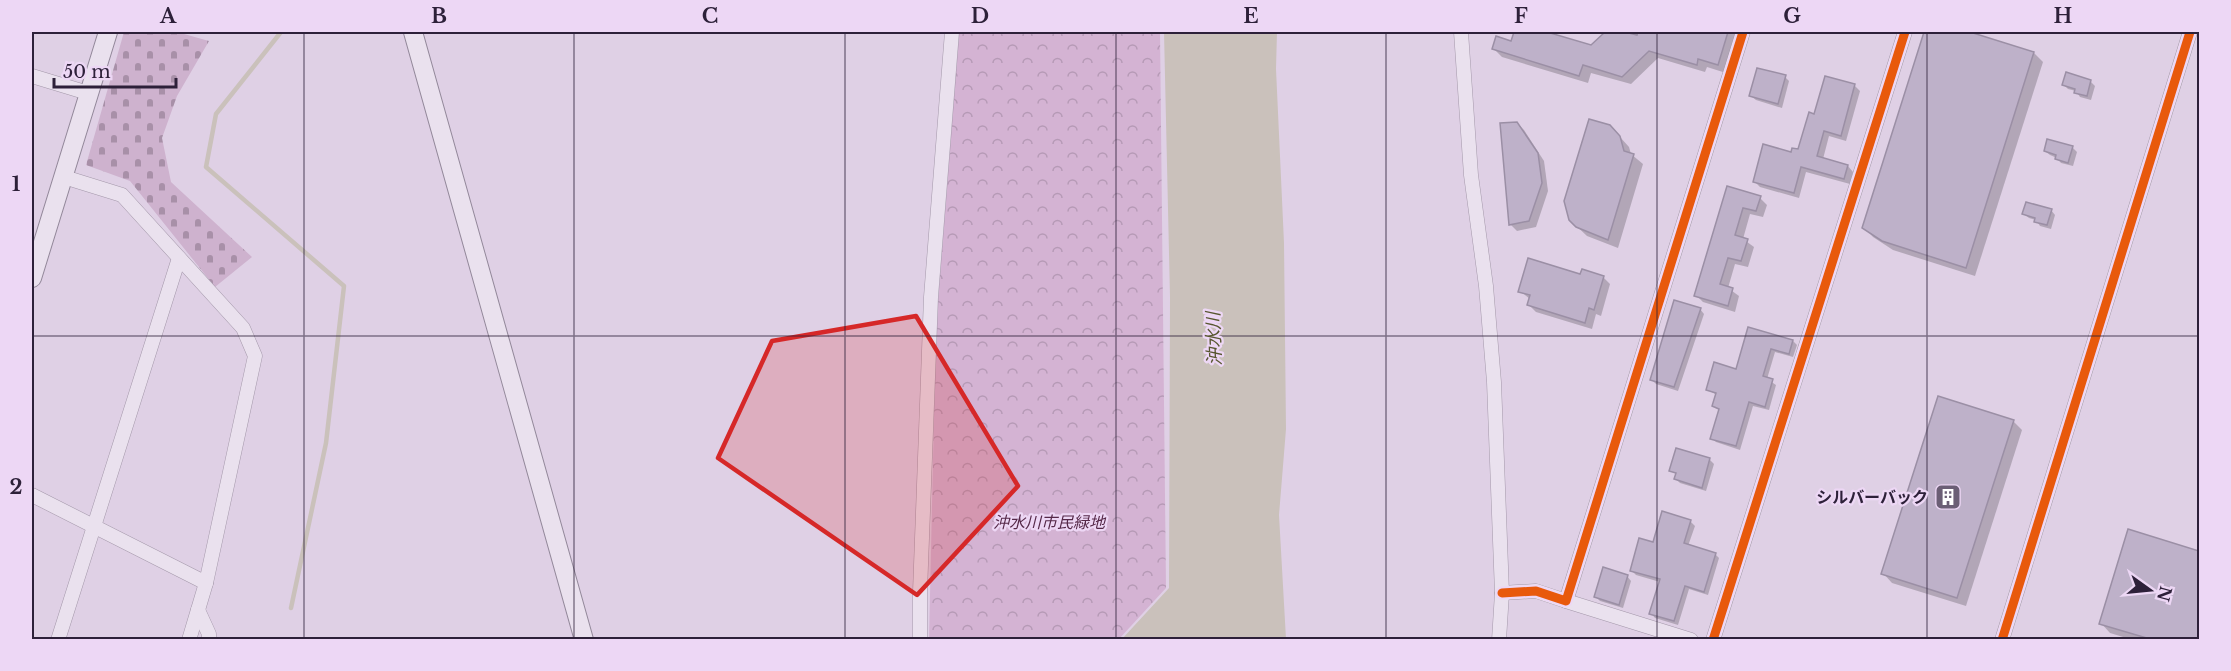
<svg xmlns="http://www.w3.org/2000/svg" width="2231" height="671" font-family="'Libre Baskerville','Noto Sans JP',serif">
  <defs>
    <pattern id="cemetery-stones" width="16" height="16" patternUnits="userSpaceOnUse" patternTransform="scale(1.5)"><rect width="16" height="16" fill="#ceb2ce"/><path d="M2 7V4a2 2 0 0 1 4 0v3zM10 15v-3a2 2 0 0 1 4 0v3z" fill="#a890a8"/></pattern>
    <pattern id="park-crowns" width="20" height="18" patternUnits="userSpaceOnUse" patternTransform="scale(1.5)"><rect width="20" height="18" fill="#d4b3d3"/><path d="M2 6a3 3 0 1 1 6 0M12 15a3 3 0 1 1 6 0" fill="none" stroke="#b69ab6"/></pattern>
  </defs>
  <rect width="100%" height="100%" fill="#dfd0e5"/>
  <!-- cemetery -->
  <polygon fill="url(#cemetery-stones)" points="124,32 177,32 209,41 177,96 162,138 171,182 252,257 215,287 130,181 86,165"/>
  <!-- park -->
  <polygon fill="url(#park-crowns)" points="959,32 1160,32 1166,588 1119,639 929,640 936,326"/>
  <!-- water -->
  <polygon fill="#cac1bb" points="1164,32 1277,32 1276,69 1284,243 1286,429 1279,515 1286,639 1122,639 1169,588 1170,297"/>
  <!-- shadow -->
  <g fill="#0003">
    <polygon points="1515,32 1542,32 1591,47 1607,32 1619,32 1638,37 1639,32 1738,32 1726,73 1707,67 1705,72 1658,58 1631,84 1591,73 1588,83 1502,57 1493,48 1512,43"/>
    <polygon points="1925,32 1965,32 2034,53 2043,62 1975,276 1893,250 1873,237 1864,227"/>
    <polygon points="1785,77 1789,81 1782,108 1756,100 1751,96"/>
    <polygon points="2090,81 2095,86 2091,100 2080,97 2076,91 2068,89 2064,85"/>
    <polygon points="1854,85 1860,91 1846,141 1829,136 1823,159 1848,166 1853,172 1850,184 1806,172 1799,198 1760,187 1755,182 1792,154 1799,151 1815,116"/>
    <polygon points="1517,123 1524,130 1544,161 1548,191 1536,227 1517,231 1510,224"/>
    <polygon points="1620,137 1629,147 1631,154 1643,164 1618,248 1587,236 1570,220"/>
    <polygon points="2072,147 2077,152 2073,166 2061,163 2057,158 2050,155 2045,151"/>
    <polygon points="1728,188 1760,198 1767,205 1763,217 1750,214 1743,239 1754,247 1748,267 1735,264 1728,288 1739,296 1735,312 1703,302 1696,295"/>
    <polygon points="2051,210 2055,215 2051,229 2040,226 2036,220 2029,218 2024,214"/>
    <polygon points="1581,276 1603,277 1610,284 1601,316 1596,314 1592,329 1536,312 1529,305 1530,299 1520,291"/>
    <polygon points="1700,309 1704,314 1678,391 1656,384 1652,380"/>
    <polygon points="1749,329 1793,341 1797,345 1793,357 1775,352 1767,379 1776,385 1769,410 1753,406 1740,450 1716,442 1712,438 1720,411 1714,406 1717,395 1708,390 1737,371"/>
    <polygon points="2013,421 2022,430 1966,606 1892,583 1883,573"/>
    <polygon points="1677,450 1710,460 1714,464 1706,491 1680,483 1676,479 1677,475 1671,470"/>
    <polygon points="1690,521 1695,526 1688,546 1715,554 1719,558 1708,595 1689,589 1678,625 1655,618 1651,613 1660,582 1636,575 1632,571 1654,544"/>
    <polygon points="2129,531 2200,553 2200,640 2133,640 2110,633 2101,623"/>
    <polygon points="1627,576 1631,581 1623,608 1600,601 1596,597"/>
  </g>
  <g fill="none" stroke-linecap="round" stroke-linejoin="round">
    <!-- stream -->
    <polyline stroke="#cac1bb" stroke-width="4.5" points="281,32 216,114 206,167 344,286 326,443 291,608"/>
  </g>
  <!-- building -->
  <g fill="#beb1c9" stroke="#9b8fa5" stroke-width="1.5">
    <polygon points="1514,32 1547,32 1591,45 1605,32 1625,32 1637,35 1638,32 1728,32 1718,65 1698,59 1697,65 1649,51 1622,77 1583,65 1579,76 1492,49 1496,36 1511,41"/>
    <polygon points="1924,32 1970,32 2034,52 1966,268 1882,241 1862,228"/>
    <polygon points="1757,68 1786,75 1778,104 1749,96"/>
    <polygon points="2066,72 2091,80 2087,96 2074,93 2075,89 2062,85"/>
    <polygon points="1825,76 1855,84 1841,136 1824,131 1817,156 1848,165 1844,179 1801,167 1794,193 1753,182 1763,144 1791,152 1792,148 1798,149 1809,112 1814,114"/>
    <polygon points="1589,119 1610,125 1620,136 1624,151 1634,154 1608,240 1576,227 1569,220 1564,201"/>
    <polygon points="1517,122 1538,153 1542,183 1529,221 1509,225 1500,123"/>
    <polygon points="2047,139 2073,146 2068,163 2055,159 2056,155 2044,151"/>
    <polygon points="1727,186 1761,196 1756,211 1743,208 1735,235 1748,239 1741,261 1728,258 1720,284 1733,288 1728,306 1694,296"/>
    <polygon points="2026,202 2052,209 2047,225 2034,222 2035,218 2022,214"/>
    <polygon points="1528,258 1580,274 1582,269 1604,276 1594,310 1589,308 1585,323 1527,305 1530,295 1518,292"/>
    <polygon points="1674,300 1701,308 1674,387 1650,380"/>
    <polygon points="1748,327 1793,340 1789,354 1771,349 1763,376 1773,379 1765,407 1749,402 1736,446 1710,439 1719,409 1712,406 1716,393 1706,390 1714,362 1736,369"/>
    <polygon points="1938,396 2014,420 1957,598 1881,574"/>
    <polygon points="1676,448 1710,458 1702,488 1674,479 1676,473 1669,471"/>
    <polygon points="1662,511 1691,520 1684,543 1716,553 1704,592 1685,586 1674,621 1649,614 1660,579 1630,571 1639,538 1653,542"/>
    <polygon points="2128,529 2199,551 2199,639 2150,639 2099,624"/>
    <polygon points="1603,567 1628,575 1619,605 1594,597"/>
  </g>
  <g fill="none" stroke-linecap="round" stroke-linejoin="round">
    <!-- street casing -->
    <g stroke="#a498aa" stroke-width="15">
      <g id="street">
        <polyline points="1461,32 1471,175 1486,286 1494,382 1502,593 1499,640"/>
        <polyline points="32,76 88,93"/>
        <polyline points="64,177 122,195 243,328 255,356 206,583 189,640"/>
        <polyline points="32,495 206,583"/>
        <polyline points="1502,593 1536,591 1566,601 1743,32"/>
        <polyline points="1566,601 1691,640"/>
        <polyline points="198,610 209,634 209,640"/>
        <polyline points="58,640 179,258"/>
        <polyline points="920,640 920,592 931,297 952,32"/>
        <polyline points="1713,640 1905,32"/>
        <polyline points="2002,640 2190,32"/>
      </g>
    </g>
    <!-- secondary casing -->
    <g stroke="#93889a" stroke-width="20">
      <g id="secondary">
        <polyline points="413,32 584,640"/>
        <polyline points="32,278 108,32"/>
      </g>
    </g>
    <!-- street -->
    <use href="#street" stroke="#eae1ee" stroke-width="14"/>
    <!-- secondary -->
    <use href="#secondary" stroke="#eae1ee" stroke-width="18"/>
    <!-- cycleway casing -->
    <g stroke="#edd7f5" stroke-width="13">
      <g id="cycleway">
        <polyline points="1502,593 1536,591 1566,601 1743,32"/>
        <polyline points="1713,640 1905,32"/>
        <polyline points="2002,640 2190,32"/>
      </g>
    </g>
    <!-- cycleway -->
    <use href="#cycleway" stroke="#e8590c" stroke-width="9"/>
  </g>
  <!-- marked area -->
  <path fill="#d62828" fill-opacity="0.2" stroke="#d62828" stroke-width="4.5" stroke-linejoin="round" d="M 916,316 L 1018,486 L 917,595 L 718,458 L 772,341 Z"/>
  <!-- grid -->
  <path fill="none" stroke="#2d2039" stroke-width="1.5" stroke-opacity="0.55" d="M 304,32 L 304,640M 574,32 L 574,640M 845,32 L 845,640M 1116,32 L 1116,640M 1386,32 L 1386,640M 1657,32 L 1657,640M 1927,32 L 1927,640M 32,336 L 2200,336"/>
  <!-- icons -->
  <defs>
    <g id="building-square" transform="scale(1.35)"><rect x="-9" y="-9" width="18" height="18" rx="4" fill="#6b5e75" stroke="#edd7f5"/><path d="M-4-6H4V6H1V3H-1V6H-4ZM-2.5-4.3h1.7v1.8h-1.7ZM.8-4.3h1.7v1.8H.8ZM-2.5-1h1.7V.8h-1.7ZM.8-1h1.7V.8H.8Z" fill="#fff"/></g>
  </defs>
  <g fill-rule="evenodd">
    <use href="#building-square" x="1948" y="497"/>
  </g>
  <g text-anchor="middle" stroke-width="4.5" stroke-linejoin="round" paint-order="stroke">
    <!-- poi labels -->
    <g font-size="16" font-weight="bold" fill="#2d2039" stroke="#edd7f5" text-anchor="end">
      <text x="1928" y="503">シルバーバック</text>
    </g>
    <!-- park labels -->
    <g font-size="16" font-style="italic" fill="#552848" stroke="#edd7f5">
      <text x="1049" y="528">沖水川市民緑地</text>
    </g>
    <!-- water labels -->
    <g font-size="18" font-style="italic" fill="#585730" stroke="#edd7f5">
      <text transform="translate(1214 339) rotate(-92)" y="6">沖水川</text>
    </g>
  </g>
  <!-- border -->
  <rect width="2231" height="671" fill="none" stroke="#edd7f5" stroke-width="66"/>
  <!-- north arrow -->
  <g transform="translate(2150 590) rotate(105)" stroke="#edd7f5" stroke-width="4.5" paint-order="stroke">
  <path d="M0-4.5L10 22L0 15L-10 22Z" fill="#2d2039"/>
  <text y="-9" font-size="16" font-weight="bold" text-anchor="middle" fill="#2d2039">N</text>
  </g>
  <!-- scale -->
  <path d="M54 78v9h122v-9" fill="none" stroke="#2d2039" stroke-width="3"/>
  <text x="63" y="78" font-size="18" fill="#2d2039" stroke="#edd7f5" stroke-width="4.5" paint-order="stroke">50 m</text>
  <rect x="33" y="33" width="2165" height="605" fill="none" stroke="#2d2039" stroke-width="2"/>
  <g font-size="20" text-anchor="middle" font-weight="bold" fill="#2d2039">
    <text x="168" y="23">A</text>
    <text x="439" y="23">B</text>
    <text x="710" y="23">C</text>
    <text x="980" y="23">D</text>
    <text x="1251" y="23">E</text>
    <text x="1521" y="23">F</text>
    <text x="1792" y="23">G</text>
    <text x="2063" y="23">H</text>
    <text x="16" y="191">1</text>
    <text x="16" y="494">2</text>
  </g>
</svg>
